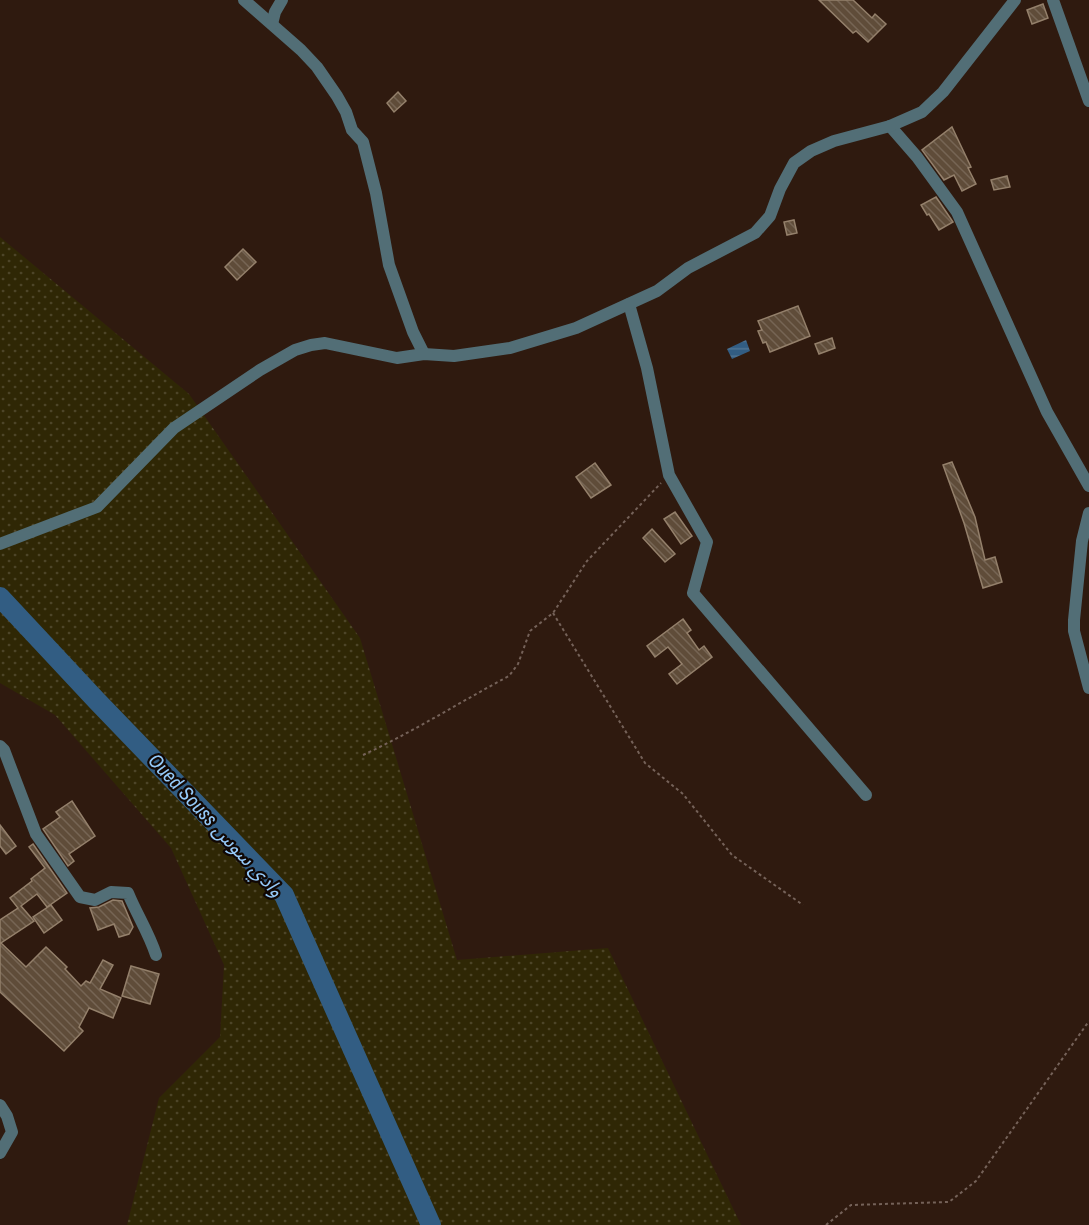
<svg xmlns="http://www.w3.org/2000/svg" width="1089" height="1225" font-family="'Archivo Narrow','Noto Sans Arabic',sans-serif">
  <defs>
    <pattern id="sand-dots" width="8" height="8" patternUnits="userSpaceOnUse" patternTransform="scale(1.5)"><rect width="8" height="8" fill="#2f2705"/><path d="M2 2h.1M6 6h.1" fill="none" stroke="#4d4528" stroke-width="1.8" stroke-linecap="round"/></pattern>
    <pattern id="water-rules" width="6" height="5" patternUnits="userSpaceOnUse" patternTransform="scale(1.5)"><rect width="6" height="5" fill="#325d83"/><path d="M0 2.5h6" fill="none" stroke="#4f7393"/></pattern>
    <pattern id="building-back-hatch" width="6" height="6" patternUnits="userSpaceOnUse" patternTransform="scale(1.5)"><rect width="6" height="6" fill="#5f4c39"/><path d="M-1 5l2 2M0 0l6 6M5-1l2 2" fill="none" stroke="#766554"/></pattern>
  </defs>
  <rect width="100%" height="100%" fill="#2f1a0f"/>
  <!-- sand -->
  <polygon fill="url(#sand-dots)" points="0,237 189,394 360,638 457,960 608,948 741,1225 127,1225 159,1098 220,1037 224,965 171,848 55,715 0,683"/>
  <!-- water -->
  <polygon fill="url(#water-rules)" points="746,340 750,351 732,359 727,349"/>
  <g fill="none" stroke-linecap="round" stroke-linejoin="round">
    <!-- river -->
    <polyline stroke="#325d83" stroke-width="20" points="0,597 97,701 284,895 431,1225"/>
  </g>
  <!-- building -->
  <g fill="url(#building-back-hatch)" stroke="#94806b" stroke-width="1.5">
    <polygon points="819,0 853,0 872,18 875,14 886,24 868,42 856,31 853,33"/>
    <polygon points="1043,4 1048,18 1032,24 1027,10"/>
    <polygon points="398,92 406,101 394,112 387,103"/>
    <polygon points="952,127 971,167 968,168 976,184 962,191 954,175 944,180 922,150"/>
    <polygon points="1007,176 1010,187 994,190 991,180"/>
    <polygon points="936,197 953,222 939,230 929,214 927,215 921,205"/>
    <polygon points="794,220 797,233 787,235 784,222"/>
    <polygon points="243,249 256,262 237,280 225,267"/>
    <polygon points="798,306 810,336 770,352 766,342 763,343 758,331 762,330 758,321"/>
    <polygon points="832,338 835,348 819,354 815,344"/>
    <polygon points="952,462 975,517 985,560 995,557 1002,582 983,588 964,523 943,465"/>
    <polygon points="595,463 611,485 591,498 576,477"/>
    <polygon points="675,512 692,536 681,544 664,519"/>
    <polygon points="652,529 675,554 665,562 643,538"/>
    <polygon points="683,619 691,630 687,633 699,650 704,646 712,657 677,684 669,674 682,664 668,647 655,657 647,646"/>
    <polygon points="72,801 95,836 69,854 74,861 68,866 43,829 60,817 56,812"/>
    <polygon points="0,825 16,846 6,854 0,846"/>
    <polygon points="33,844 67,893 47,907 37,894 21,906 34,921 1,943 26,967 46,947 67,967 65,969 81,986 86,981 90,983 103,960 113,965 100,989 121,998 113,1018 89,1008 79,1027 83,1031 64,1051 0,992 0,920 18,908 10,898 32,881 31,879 45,868 29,847"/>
    <polygon points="113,900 122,901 133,927 129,934 119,937 114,924 98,930 90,908 99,907"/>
    <polygon points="51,905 62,920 44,933 33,917"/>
    <polygon points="131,966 159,974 150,1004 122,996"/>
  </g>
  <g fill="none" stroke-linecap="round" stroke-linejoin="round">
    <!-- path -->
    <g stroke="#756259" stroke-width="2" stroke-dasharray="3 3" stroke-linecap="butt">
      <polyline points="553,613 645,763 683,794 732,855 803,905"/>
      <path d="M 363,755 C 413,732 460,702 509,676 L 518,664 L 530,631 L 553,613 L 587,561 L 661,483"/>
      <polyline points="826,1225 851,1205 949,1202 976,1181 1089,1021"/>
    </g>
    <!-- street -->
    <g stroke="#526e76" stroke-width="12">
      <polyline points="244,0 301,50 317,67 337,96 346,112 352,130 363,142 376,193 389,265 413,332 424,354"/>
      <polyline points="1053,0 1089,101"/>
      <polyline points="272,24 275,12 282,0"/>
      <polyline points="890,126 917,157 957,212 1047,412 1089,486"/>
      <polyline points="629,304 647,368 669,475 707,542 693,593 866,795"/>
      <polyline points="1089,513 1082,541 1074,620 1074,631 1089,688"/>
      <polyline points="0,544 97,507 174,428 260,370 295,350 311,345 325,343 397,358 424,354 454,356 510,348 576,328 657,291 688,268 755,233 770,216 780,189 794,163 811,151 834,141 890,126 922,112 943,92 1015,0"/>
      <path d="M 0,746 L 4,750 L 36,834 L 80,897 L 95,900 L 111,892 L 128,893 C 137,915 149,933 156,955"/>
      <polyline points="0,1105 7,1116 12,1132 0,1153"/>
    </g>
  </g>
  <g text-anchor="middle" stroke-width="4.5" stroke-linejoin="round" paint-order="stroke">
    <!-- water labels -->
    <g font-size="20" font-style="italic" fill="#95c9f8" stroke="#100704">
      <text transform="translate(216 825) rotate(47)" y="7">Oued Souss وادي سوس</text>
    </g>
  </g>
</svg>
